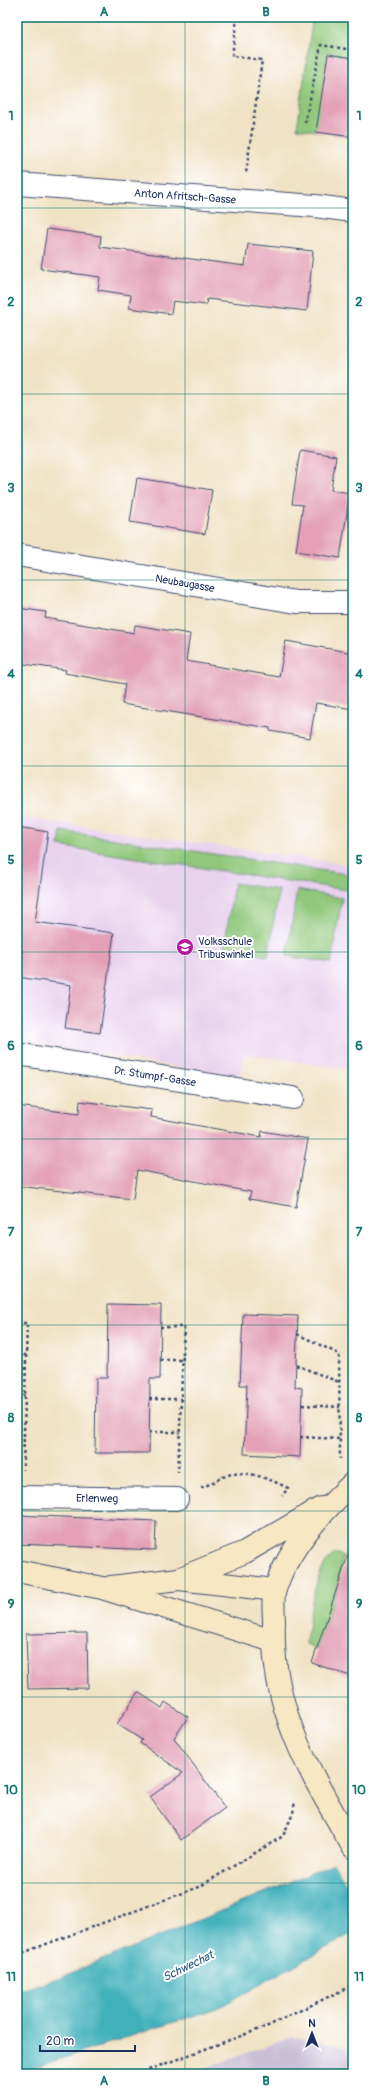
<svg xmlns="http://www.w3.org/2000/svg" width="370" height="2091" font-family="Pangolin,sans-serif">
  <rect width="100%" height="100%" fill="#fff"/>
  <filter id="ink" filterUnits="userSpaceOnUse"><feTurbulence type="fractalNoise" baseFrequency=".025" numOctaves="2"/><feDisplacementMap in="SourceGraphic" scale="8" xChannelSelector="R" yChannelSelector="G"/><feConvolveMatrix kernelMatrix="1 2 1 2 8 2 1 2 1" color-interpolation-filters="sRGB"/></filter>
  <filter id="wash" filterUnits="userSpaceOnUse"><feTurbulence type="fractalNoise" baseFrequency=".012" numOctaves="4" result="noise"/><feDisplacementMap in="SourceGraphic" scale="16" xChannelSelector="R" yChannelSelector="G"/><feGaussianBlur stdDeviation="0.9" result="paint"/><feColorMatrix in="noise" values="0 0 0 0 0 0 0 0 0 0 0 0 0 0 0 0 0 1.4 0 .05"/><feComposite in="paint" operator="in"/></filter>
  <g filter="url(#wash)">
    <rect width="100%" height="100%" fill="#f0e2c4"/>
    <!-- built -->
    <polygon fill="#e8d2ee" points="17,817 353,865 353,1030 347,1069 244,1054 240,1077 17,1041"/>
    <!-- industrial -->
    <polygon fill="#c9bfd7" points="293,2037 353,2048 353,2074 188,2074"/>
    <!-- green -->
    <g fill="#90c77a" stroke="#567b6c">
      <polygon points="313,17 353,17 353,137 297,128"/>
      <polygon points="61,831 353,875 353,891 59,846"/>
      <polygon points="234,883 279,890 268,956 224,949"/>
      <polygon points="297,890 342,898 331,963 287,956"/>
      <path d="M 336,1553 L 343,1556 L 338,1585 L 317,1649 L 306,1644 C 310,1618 312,1568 336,1553 Z"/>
    </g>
    <!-- water -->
    <polygon fill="#40b0ba" stroke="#2e708c" points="353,1854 353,1933 218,2008 17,2073 17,1991 61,1977 305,1876"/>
    <!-- pier -->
    <polygon fill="#f0e2c4" points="353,1852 353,1895 333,1861"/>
    <g id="blocks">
      <!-- building -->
      <g fill="#e3a0b7">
        <polygon points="328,54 353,58 353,137 316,132"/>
        <polygon points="47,229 101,236 100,247 245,266 248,244 313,251 307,311 207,299 206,305 173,301 171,314 129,308 131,295 98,290 100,277 41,269"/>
        <polygon points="300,450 336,456 331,490 350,493 340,558 296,551 303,505 292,504"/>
        <polygon points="137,478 212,490 205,534 130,522"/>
        <polygon points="17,608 46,612 45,618 134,633 135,625 190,634 186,661 279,677 286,641 353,653 353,709 316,703 310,738 270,731 270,728 122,704 125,684 65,673 66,670 17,663"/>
        <polygon points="17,827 48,832 35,922 114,933 100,1033 65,1028 71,985 17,977"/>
        <polygon points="80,1101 152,1110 151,1117 261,1137 262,1131 308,1139 296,1207 249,1199 251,1192 137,1170 133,1199 17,1186 17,1106 79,1114"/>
        <polygon points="108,1304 161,1305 160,1379 150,1379 149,1453 95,1453 96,1378 107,1378"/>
        <polygon points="243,1314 298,1316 295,1387 302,1388 300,1457 244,1454 247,1385 240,1385"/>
        <polygon points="17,1515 156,1521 155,1550 17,1544"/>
        <polygon points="348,1555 353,1556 353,1677 312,1663"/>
        <polygon points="87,1633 88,1688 28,1689 26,1634"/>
        <polygon points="138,1692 162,1708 165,1702 188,1717 174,1738 225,1808 181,1840 150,1797 183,1773 140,1743 142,1740 117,1724"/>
      </g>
    </g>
  </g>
  <g filter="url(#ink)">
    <use href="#blocks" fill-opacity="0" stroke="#3b4a6d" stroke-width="1"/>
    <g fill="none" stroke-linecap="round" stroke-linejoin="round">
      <!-- street casing -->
      <g stroke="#3b4a6d" stroke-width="24">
        <g id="street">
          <polyline points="17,184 315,206 353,211"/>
          <polyline points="17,555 296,602 353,602"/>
          <polyline points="17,1054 293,1098"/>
          <polyline points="17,1497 177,1499"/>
        </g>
      </g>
      <!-- secondary casing -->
      <g stroke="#3b4a6d" stroke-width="24">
        <g id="secondary">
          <path d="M 353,1483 C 321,1513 289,1547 275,1589 C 272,1599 274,1612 274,1623 C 270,1709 312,1776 353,1847"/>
          <polyline points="17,1571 102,1588 273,1641"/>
          <polyline points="181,1578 245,1552 321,1508"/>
          <polyline points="111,1587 179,1579 275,1590"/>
        </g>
      </g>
      <!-- path -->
      <g stroke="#3b4a6d" stroke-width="2.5" stroke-dasharray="3 3" stroke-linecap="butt">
        <polyline points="237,17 232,56 262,60 246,173"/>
        <polyline points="305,123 321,45 353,50"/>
        <polyline points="17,1323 27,1323 23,1470"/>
        <polyline points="160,1327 184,1327 178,1472"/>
        <polyline points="297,1334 339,1354 340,1459"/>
        <polyline points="17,1354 26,1355"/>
        <polyline points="160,1360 182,1360"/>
        <polyline points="296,1365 339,1382"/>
        <polyline points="17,1396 25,1396"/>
        <polyline points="149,1399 181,1399"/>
        <polyline points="302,1405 340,1407"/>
        <polyline points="17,1428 24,1428"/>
        <polyline points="149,1432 180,1432"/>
        <polyline points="300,1437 340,1439"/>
        <path d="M 201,1488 C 211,1484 223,1475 233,1474 C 252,1471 271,1480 288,1488 L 282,1496"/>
        <polyline points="17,1955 199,1887 283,1836 293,1813 295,1801"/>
        <polyline points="137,2074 268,2026 353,1985"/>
      </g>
      <!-- street -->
      <use href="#street" stroke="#fff" stroke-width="22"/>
      <!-- secondary -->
      <use href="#secondary" stroke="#f7e8c3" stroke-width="22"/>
    </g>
  </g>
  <!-- grid -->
  <path fill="none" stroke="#0f766e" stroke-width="1" stroke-opacity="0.55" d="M 185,17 L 185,2074M 17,208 L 353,208M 17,394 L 353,394M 17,580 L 353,580M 17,766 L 353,766M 17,952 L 353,952M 17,1139 L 353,1139M 17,1325 L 353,1325M 17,1511 L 353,1511M 17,1697 L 353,1697M 17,1883 L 353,1883"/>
  <!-- icons -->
  <defs>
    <g id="school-disc" transform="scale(0.9)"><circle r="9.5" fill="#b5179e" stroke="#fff"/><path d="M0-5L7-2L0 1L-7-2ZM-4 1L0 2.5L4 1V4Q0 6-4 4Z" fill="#fff"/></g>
  </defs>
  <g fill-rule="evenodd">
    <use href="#school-disc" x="185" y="947"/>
  </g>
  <g text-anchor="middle" stroke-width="4" stroke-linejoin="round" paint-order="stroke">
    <!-- street labels -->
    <g font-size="11" fill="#1b2f5e" stroke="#fff">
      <text transform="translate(185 196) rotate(4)" y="4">Anton Afritsch-Gasse</text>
      <text transform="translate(185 583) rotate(10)" y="4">Neubaugasse</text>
      <text transform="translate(155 1076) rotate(9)" y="4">Dr. Stumpf-Gasse</text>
      <text transform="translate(97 1498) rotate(1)" y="4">Erlenweg</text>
    </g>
    <!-- poi labels -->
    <g font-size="11" fill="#1b2f5e" stroke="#fff" text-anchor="start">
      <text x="198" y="945">Volksschule<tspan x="198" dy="13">Tribuswinkel</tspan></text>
    </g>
    <!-- water labels -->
    <g font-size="12" font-style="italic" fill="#2a6383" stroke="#fff">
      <text transform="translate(188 1966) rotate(-26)" y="4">Schwechat</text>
    </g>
  </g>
  <!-- margin -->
  <rect width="370" height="2091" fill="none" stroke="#fff" stroke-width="44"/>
  <!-- north arrow -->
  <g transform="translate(312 2033)" stroke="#ffffff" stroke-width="3" paint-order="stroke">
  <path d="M0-3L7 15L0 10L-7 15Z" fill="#1b2f5e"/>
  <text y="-6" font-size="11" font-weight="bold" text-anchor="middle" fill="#1b2f5e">N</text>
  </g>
  <!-- scale -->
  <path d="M40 2045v6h95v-6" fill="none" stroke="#1b2f5e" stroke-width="2"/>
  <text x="46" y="2045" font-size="12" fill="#1b2f5e" stroke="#ffffff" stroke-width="3" paint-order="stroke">20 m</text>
  <rect x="22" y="22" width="326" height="2047" fill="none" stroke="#0f766e" stroke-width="1.5"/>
  <g font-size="13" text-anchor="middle" font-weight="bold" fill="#0f766e">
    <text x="104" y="16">A</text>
    <text x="266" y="16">B</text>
    <text x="11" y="120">1</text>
    <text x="359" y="120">1</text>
    <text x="11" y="306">2</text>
    <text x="359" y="306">2</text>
    <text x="11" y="492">3</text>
    <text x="359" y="492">3</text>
    <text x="11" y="678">4</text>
    <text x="359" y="678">4</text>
    <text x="11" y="864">5</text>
    <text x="359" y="864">5</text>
    <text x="11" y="1050">6</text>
    <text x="359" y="1050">6</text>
    <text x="11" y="1236">7</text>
    <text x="359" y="1236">7</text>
    <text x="11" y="1422">8</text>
    <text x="359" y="1422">8</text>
    <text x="11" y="1608">9</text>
    <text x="359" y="1608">9</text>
    <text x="11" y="1794">10</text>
    <text x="359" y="1794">10</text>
    <text x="11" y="1981">11</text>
    <text x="359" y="1981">11</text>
    <text x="104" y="2085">A</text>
    <text x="266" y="2085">B</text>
  </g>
</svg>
